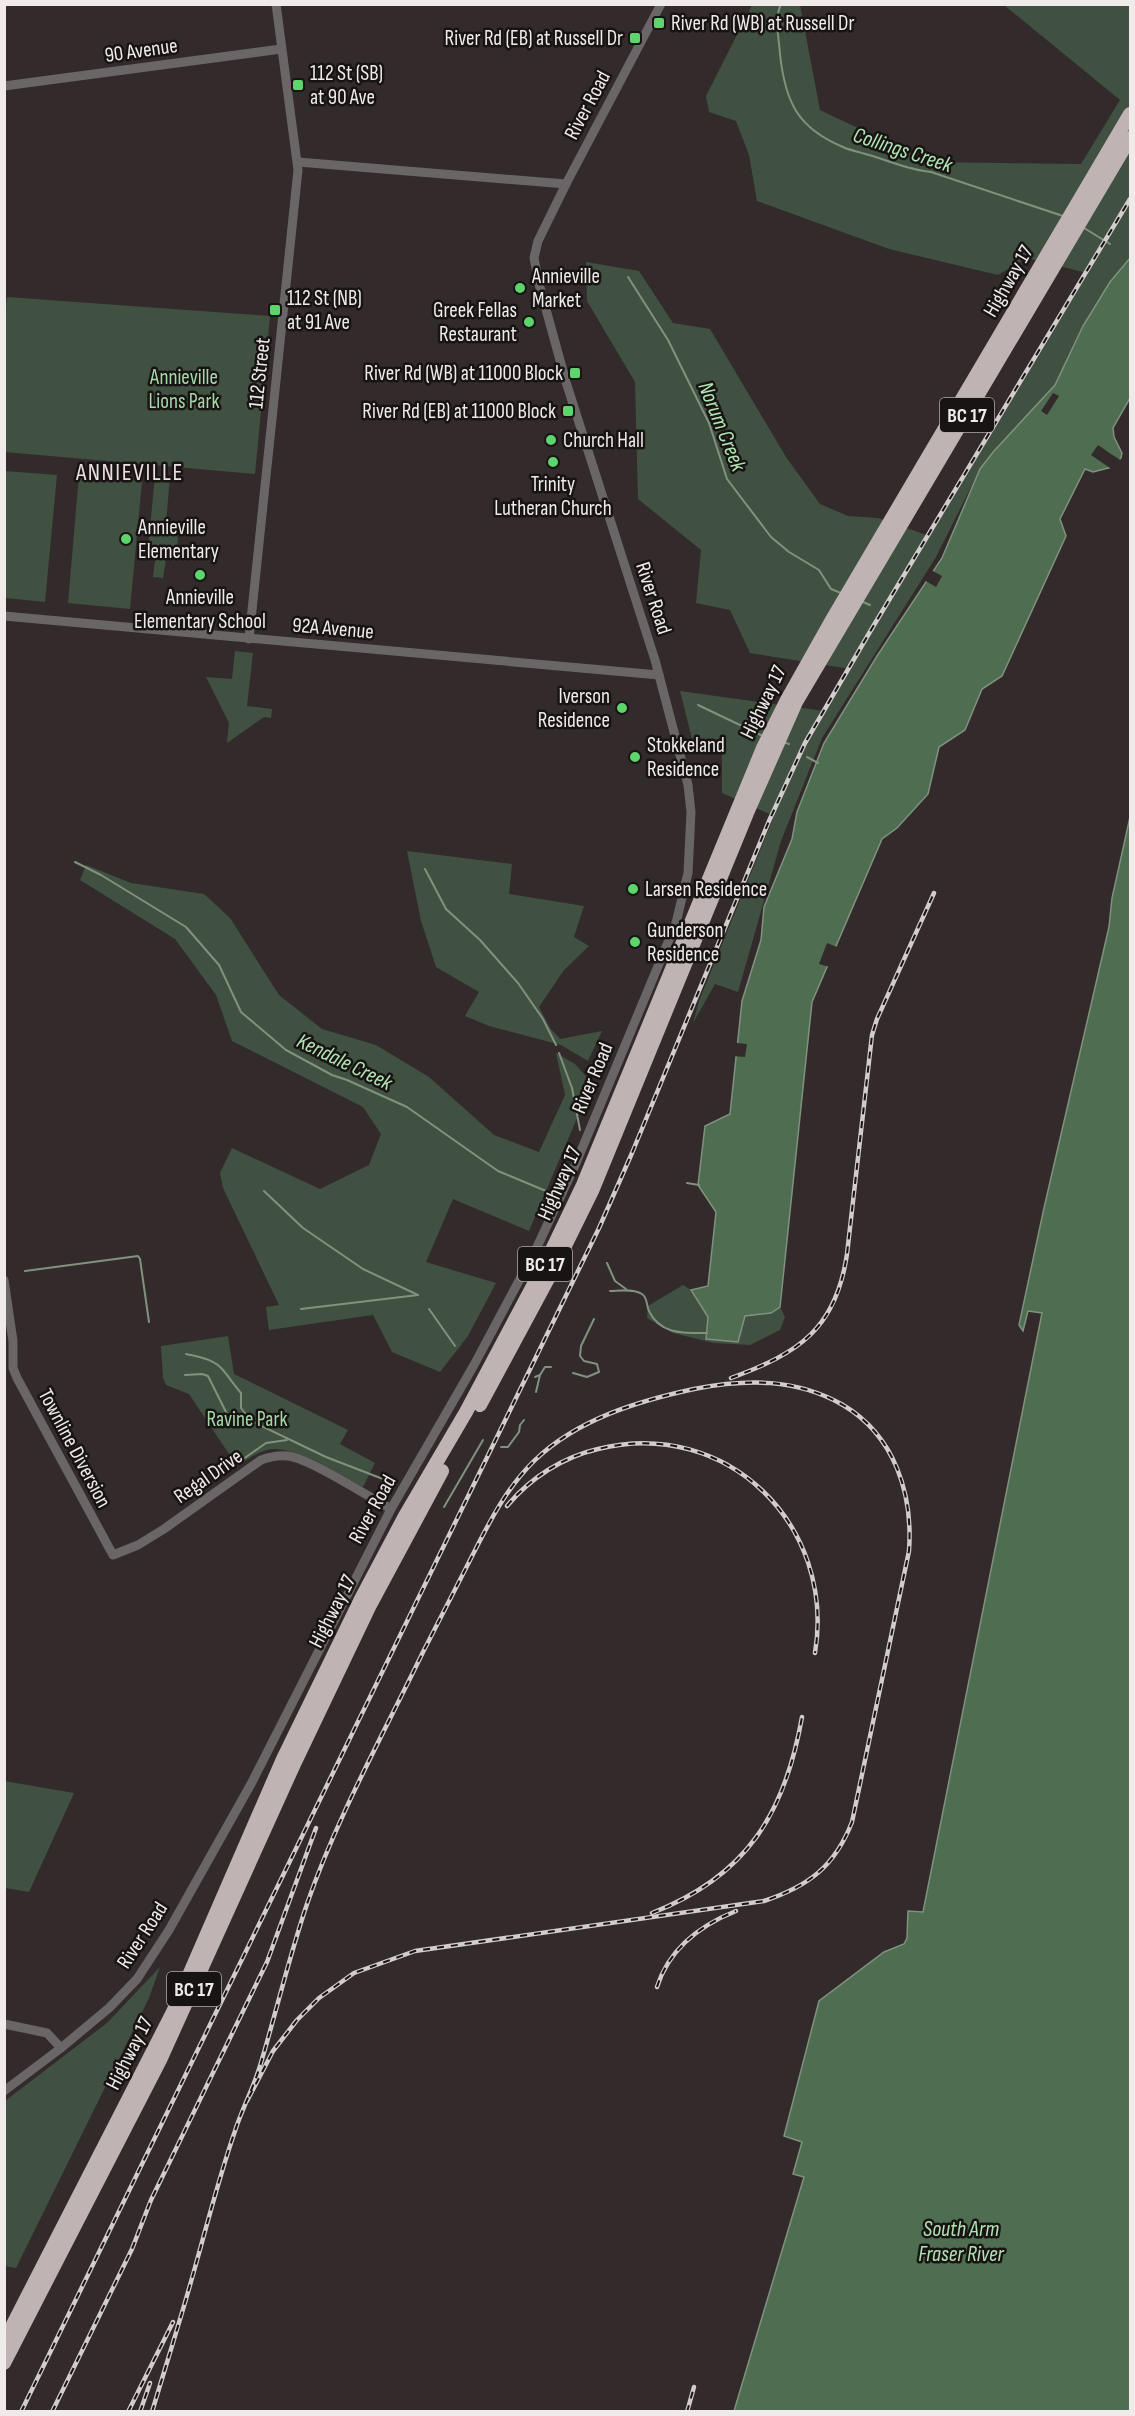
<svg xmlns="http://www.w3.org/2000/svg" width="1135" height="2416" font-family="'Sofia Sans Condensed',sans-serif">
  <rect width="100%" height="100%" fill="#332a2b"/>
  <!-- green -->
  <g fill="#405141">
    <polygon points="752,5 800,5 820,110 929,162 1081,164 1120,100 1004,5 1130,5 1130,258 1110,282 1083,326 1055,385 994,451 980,469 936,557 822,738 781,841 738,992 715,984 693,1023 699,1001 774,816 722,793 722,749 694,747 680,691 824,711 850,669 750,653 730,610 696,603 701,550 638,499 635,382 587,301 586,262 639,271 673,323 710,329 786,457 820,504 848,516 878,518 929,536 1040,351 1083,272 1027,258 998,275 889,249 757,201 749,155 736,121 709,112 706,96"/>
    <polygon points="7,297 270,316 255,474 5,452 4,325"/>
    <polygon points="5,471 57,475 45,602 5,598"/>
    <polygon points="79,475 142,481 130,609 68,603"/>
    <polygon points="155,475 170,476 166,524 178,538 177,554 167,553 163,578 153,577 156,552 148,550"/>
    <polygon points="235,651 253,653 247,706 272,709 271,718 264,717 227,743 229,723 206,677 232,679"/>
    <polygon points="407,851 512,864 509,894 584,906 574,937 589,946 564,970 539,1007 550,1028 560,1039 602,1031 588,1061 561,1045 489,1026 465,1016 479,992 436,967 421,921"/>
    <polygon points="86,865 131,883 204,894 230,918 279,995 322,1029 376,1045 429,1077 494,1135 539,1152 565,1095 556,1053 575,1064 592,1083 529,1231 453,1199 426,1262 496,1283 468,1336 440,1372 392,1352 373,1315 269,1330 266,1307 279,1305 223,1188 220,1173 232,1148 320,1189 369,1165 381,1134 363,1107 232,1041 216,995 175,939 80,880"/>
    <polygon points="683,1285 691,1290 708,1317 707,1339 745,1316 771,1313 780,1307 785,1317 780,1330 750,1345 714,1343 673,1333 647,1318 648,1306"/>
    <path d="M 228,1336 L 234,1374 L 348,1430 L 340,1444 L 375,1463 L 363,1487 C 337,1473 306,1451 276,1449 C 262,1448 249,1459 237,1466 L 189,1394 L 166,1385 L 163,1378 L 161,1346 Z"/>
    <polygon points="4,1781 74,1793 29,1892 5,1888"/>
    <polygon points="160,1967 149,1998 16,2268 5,2266 5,2101 107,2023"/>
  </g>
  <!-- water -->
  <g fill="#4f6d51" stroke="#80927f" stroke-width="1.5">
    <polygon points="1130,258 1130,398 1113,428 1114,437 1122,453 1121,458 1112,467 1093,472 1085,469 1060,519 1066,536 1002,676 982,689 965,730 939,747 928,794 897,828 882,839 812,1002 780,1307 771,1313 745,1316 738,1342 706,1339 708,1317 691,1290 708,1286 716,1212 698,1185 705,1126 730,1114 742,1001 761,940 764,907 792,839 797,812 824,743 877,656 942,558 980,469 994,451 1055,385 1083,326 1110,282"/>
    <polygon points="1130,817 1130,2411 734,2411 804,2177 793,2174 802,2142 784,2136 819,2001 884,1952 904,1944 907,1938 908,1911 923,1912 1042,1313 1028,1311 1023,1331 1019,1325 1044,1208 1109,927 1112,898"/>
  </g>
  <!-- pier -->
  <g fill="#332a2b">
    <polygon points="1053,393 1059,396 1047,415 1041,411"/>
    <polygon points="1098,445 1111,454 1122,461 1113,470 1091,455"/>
    <polygon points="931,570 942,576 936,587 924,580"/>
    <polygon points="827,943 837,947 830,967 819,964"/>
    <polygon points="735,1040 737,1043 747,1044 745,1057 733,1056"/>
  </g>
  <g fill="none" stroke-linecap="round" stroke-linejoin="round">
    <!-- stream -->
    <g stroke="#80927f" stroke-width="2">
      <path d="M 781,4 C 774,19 779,38 780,54 C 785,101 797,128 843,147 C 851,151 861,152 869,155 C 890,161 909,170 931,172 L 1063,216"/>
      <polyline points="1084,228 1110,244"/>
      <polyline points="628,277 668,340 709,423 727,479 771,537 789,552 819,570 831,589 841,593"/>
      <polyline points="863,602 870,605"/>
      <polyline points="698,705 763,736"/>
      <polyline points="783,742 789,744"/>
      <polyline points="807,757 818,763"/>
      <polyline points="75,862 101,875 186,927 219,965 241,1012 286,1050 332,1075 347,1080 407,1107 498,1171 546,1191"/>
      <polyline points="425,869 446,909 480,940 518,983 543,1019 556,1045"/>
      <polyline points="559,1053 572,1088 580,1130"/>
      <polyline points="687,1183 699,1185"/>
      <polyline points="264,1191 303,1228 363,1269 418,1295"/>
      <polyline points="607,1263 615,1281 626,1289"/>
      <polyline points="25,1271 138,1256 140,1259 149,1322"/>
      <path d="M 610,1291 C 618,1291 633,1288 642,1294 C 648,1298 646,1305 649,1311 C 660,1335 685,1333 707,1333"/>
      <polyline points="301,1309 418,1295"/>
      <polyline points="429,1309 455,1346"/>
      <path d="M 186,1354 C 199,1357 214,1359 223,1370 C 229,1377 234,1385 241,1393 L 241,1408 L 251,1421"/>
      <polyline points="573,1373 587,1377 599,1372 597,1364 584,1361 580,1356 581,1346 594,1319"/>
      <polyline points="185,1375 202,1374 208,1376 228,1416 251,1421 326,1457 383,1479"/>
      <polyline points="535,1377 540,1375 545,1367 551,1367"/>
      <polyline points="536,1392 540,1375"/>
      <polyline points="501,1447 508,1447 519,1432 520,1425 524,1420"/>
      <polyline points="239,1462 266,1443 287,1440"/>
      <polyline points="444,1507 483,1440"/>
    </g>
    <!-- tertiary -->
    <g stroke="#6a6566" stroke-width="9">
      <polyline points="4,86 281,49"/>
      <polyline points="298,162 566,184"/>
      <polyline points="4,616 659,675"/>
      <polyline points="249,639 298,170 276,4"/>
      <path d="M 4,1280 L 13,1341 L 13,1368 L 17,1378 L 113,1555 L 138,1545 L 164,1529 L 261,1460 C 269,1457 278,1455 288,1456 C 311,1459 367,1496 391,1509"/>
      <polyline points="4,2024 47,2033 61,2048"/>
      <polyline points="4,2091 61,2048 109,2008 137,1979 169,1930 251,1784 391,1509 474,1365 537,1247 576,1163 676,923 688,873 691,812 688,785 655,660 566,382 539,284 534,258 538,241 566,184 661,4"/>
    </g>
    <!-- motorway -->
    <g stroke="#bfb3b4" stroke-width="14">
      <polyline points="480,1405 558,1260 592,1191 747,813 796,702 1130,138"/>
      <polyline points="4,2342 173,2012 283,1759 361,1599 405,1516 466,1412 550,1254 583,1185 763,748 787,700 832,620 1130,114"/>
      <polyline points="4,2363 160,2060 294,1764 369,1607 442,1471"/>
    </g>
    <!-- rail casing -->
    <g stroke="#d3cccd" stroke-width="4.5">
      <g id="rail">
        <path d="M 731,1378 C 799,1353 836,1329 847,1254 L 872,1035 L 877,1019 L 934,893"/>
        <path d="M 507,1506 C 530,1478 563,1457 598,1449 C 727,1417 836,1525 815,1653"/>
        <path d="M 652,1913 C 747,1876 785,1813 802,1717"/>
        <path d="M 657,1987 C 669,1949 701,1925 736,1911"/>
        <polyline points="21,2412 599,1228 632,1153 769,821 805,743 871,630 1130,199"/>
        <polyline points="52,2412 132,2249 151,2200 267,1962 316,1828"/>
        <polyline points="128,2412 173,2322"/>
        <polyline points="140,2412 150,2383"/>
        <path d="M 152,2412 C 166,2365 181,2318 194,2271 C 207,2225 219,2177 235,2131 C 242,2109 253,2089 260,2066 C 276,2013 289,1957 307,1904 C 337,1817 383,1735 423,1652 C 437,1625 451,1597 465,1570 C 485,1531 503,1491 535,1460 C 578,1419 638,1401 694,1389 C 746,1379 796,1378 843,1405 C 895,1436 913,1494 909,1551 L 852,1822 C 835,1866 809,1886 764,1901 L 415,1951 L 354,1973 L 319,1998 L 297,2020 L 273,2051 L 247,2101"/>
        <polyline points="687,2412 694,2387"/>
      </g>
    </g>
    <!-- rail -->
    <use href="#rail" stroke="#181414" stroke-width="2" stroke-dasharray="7" stroke-linecap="butt"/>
  </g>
  <!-- markers -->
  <g fill="#5dd56c" stroke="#181414" stroke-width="2">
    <rect x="653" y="17" width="12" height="12" rx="3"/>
    <rect x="629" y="32" width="12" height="12" rx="3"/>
    <rect x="292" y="79" width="12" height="12" rx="3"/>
    <circle cx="520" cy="288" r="6"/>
    <rect x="269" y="304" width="12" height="12" rx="3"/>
    <circle cx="529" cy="322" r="6"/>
    <rect x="569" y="367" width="12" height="12" rx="3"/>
    <rect x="562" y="405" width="12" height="12" rx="3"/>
    <circle cx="551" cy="440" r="6"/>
    <circle cx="553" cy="462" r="6"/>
    <circle cx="126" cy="539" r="6"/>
    <circle cx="200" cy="575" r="6"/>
    <circle cx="622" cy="708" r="6"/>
    <circle cx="635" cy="757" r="6"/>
    <circle cx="633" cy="889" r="6"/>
    <circle cx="635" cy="942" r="6"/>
  </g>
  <g text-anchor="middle" stroke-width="5" stroke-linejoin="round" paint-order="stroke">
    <!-- shield labels -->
    <g fill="#181414" stroke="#b0aaaa" stroke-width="1.5">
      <rect x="940" y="398" width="54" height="34" rx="4.5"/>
      <rect x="518" y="1247" width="54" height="34" rx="4.5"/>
      <rect x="167" y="1972" width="54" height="34" rx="4.5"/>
    </g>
    <g font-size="20" font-weight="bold" fill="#f1eaeb">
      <text x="967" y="422">BC 17</text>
      <text x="545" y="1271">BC 17</text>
      <text x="194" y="1996">BC 17</text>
    </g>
    <!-- poi labels -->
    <g font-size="21" fill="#f1eaeb" stroke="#181414" text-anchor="start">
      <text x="671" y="30">River Rd (WB) at Russell Dr</text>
      <text x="623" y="45" text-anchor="end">River Rd (EB) at Russell Dr</text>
      <text x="310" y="80">112 St (SB)<tspan x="310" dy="24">at 90 Ave</tspan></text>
      <text x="532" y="283">Annieville<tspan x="532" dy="24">Market</tspan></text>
      <text x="287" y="305">112 St (NB)<tspan x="287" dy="24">at 91 Ave</tspan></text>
      <text x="517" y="317" text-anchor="end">Greek Fellas<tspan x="517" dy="24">Restaurant</tspan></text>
      <text x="563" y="380" text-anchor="end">River Rd (WB) at 11000 Block</text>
      <text x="556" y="418" text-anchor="end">River Rd (EB) at 11000 Block</text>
      <text x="563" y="447">Church Hall</text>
      <text x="553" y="491" text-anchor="middle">Trinity<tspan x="553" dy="24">Lutheran Church</tspan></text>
      <text x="138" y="534">Annieville<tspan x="138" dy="24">Elementary</tspan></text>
      <text x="200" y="604" text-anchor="middle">Annieville<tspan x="200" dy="24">Elementary School</tspan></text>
      <text x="610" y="703" text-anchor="end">Iverson<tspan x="610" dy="24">Residence</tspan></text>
      <text x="647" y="752">Stokkeland<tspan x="647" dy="24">Residence</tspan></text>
      <text x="645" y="896">Larsen Residence</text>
      <text x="647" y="937">Gunderson<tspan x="647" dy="24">Residence</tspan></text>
    </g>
    <!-- street labels -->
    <g font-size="21" fill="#f1eaeb" stroke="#181414">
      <text transform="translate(141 50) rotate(-8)" y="7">90 Avenue</text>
      <text transform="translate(587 105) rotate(-62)" y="7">River Road</text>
      <text transform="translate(1008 281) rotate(-60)" y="7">Highway 17</text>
      <text transform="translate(259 373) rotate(-84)" y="7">112 Street</text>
      <text transform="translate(654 598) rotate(72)" y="7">River Road</text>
      <text transform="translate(333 628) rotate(5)" y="7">92A Avenue</text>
      <text transform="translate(763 702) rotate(-64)" y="7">Highway 17</text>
      <text transform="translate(592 1078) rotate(-67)" y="7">River Road</text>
      <text transform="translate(559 1183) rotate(-66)" y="7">Highway 17</text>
      <text transform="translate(75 1448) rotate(62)" y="7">Townline Diversion</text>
      <text transform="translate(208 1476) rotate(-35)" y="7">Regal Drive</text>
      <text transform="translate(372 1509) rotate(-61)" y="7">River Road</text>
      <text transform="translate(332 1611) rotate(-63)" y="7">Highway 17</text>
      <text transform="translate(142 1935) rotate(-57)" y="7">River Road</text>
      <text transform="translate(129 2053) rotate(-63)" y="7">Highway 17</text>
    </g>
    <!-- park labels -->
    <g font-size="21" fill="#a5daa8" stroke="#181414">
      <text x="184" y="384">Annieville<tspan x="184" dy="24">Lions Park</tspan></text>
      <text x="247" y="1426">Ravine Park</text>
    </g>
    <!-- water labels -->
    <g font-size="22" font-style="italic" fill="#b1e5b3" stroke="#181414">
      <text transform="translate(903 149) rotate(18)" y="8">Collings Creek</text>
      <text transform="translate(723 426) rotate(68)" y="8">Norum Creek</text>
      <text transform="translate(345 1061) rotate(26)" y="8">Kendale Creek</text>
      <text x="961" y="2236">South Arm<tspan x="961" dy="25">Fraser River</tspan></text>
    </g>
    <!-- quarter labels -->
    <g font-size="24" letter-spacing="1.5" fill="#ecdfe1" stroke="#181414">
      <text x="130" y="480">ANNIEVILLE</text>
    </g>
  </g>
  <!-- border -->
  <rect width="1135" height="2416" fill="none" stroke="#f1eaeb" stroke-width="12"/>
</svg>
